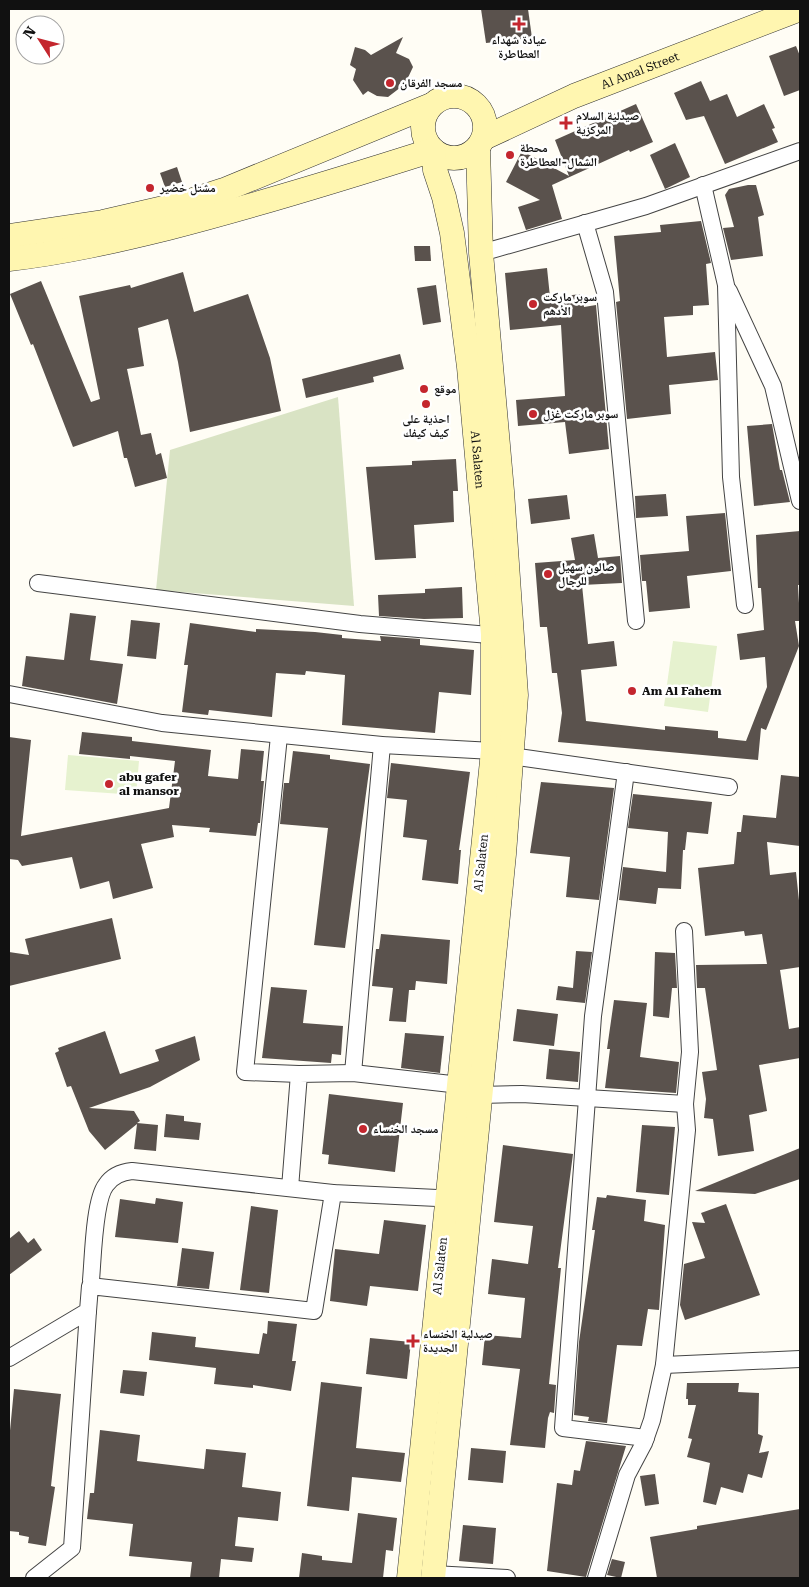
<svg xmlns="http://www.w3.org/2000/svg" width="809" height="1587" font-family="'Roboto Serif','Noto Naskh Arabic',serif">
  <rect width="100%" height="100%" fill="#fffdf5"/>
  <!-- cemetery -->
  <polygon fill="#d9e3c4" points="338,397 354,606 156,590 170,450"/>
  <!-- pitch -->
  <g fill="#e6f2cf">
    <polygon points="673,641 717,646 708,712 664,706"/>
    <polygon points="68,755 139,761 136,795 65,790"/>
  </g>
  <!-- building -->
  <g fill="#5a524d">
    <polygon points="481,9 528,9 532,38 486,43"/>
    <polygon points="403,37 396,53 409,59 413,67 405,84 388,97 377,96 368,91 363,95 353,80 356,69 350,65 355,47 365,50 371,55"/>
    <polygon points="796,46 800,56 800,90 784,96 769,56"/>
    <polygon points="701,81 710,101 727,94 737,117 764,104 775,128 772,129 778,142 725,164 704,116 686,120 674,93"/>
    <polygon points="636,104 653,142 630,152 629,150 552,185 562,219 526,230 518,207 540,200 506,182 522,151 569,176 555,140"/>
    <polygon points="675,143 690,177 665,189 650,155"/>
    <polygon points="177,167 182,182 165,187 160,173"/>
    <polygon points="748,185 756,185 764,215 758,217 763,256 731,260 723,228 734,227 725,195 729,189"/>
    <polygon points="701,221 711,263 706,264 709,305 693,306 693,315 664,317 667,357 715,352 718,380 669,385 671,414 627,419 616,302 620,301 614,236 661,232 660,225"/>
    <polygon points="414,246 430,246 431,261 415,261"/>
    <polygon points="547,268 550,297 583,294 584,307 596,305 609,449 569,454 565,422 518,426 516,400 565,396 561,325 510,330 505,273"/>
    <polygon points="183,272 194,312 248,294 270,358 281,411 190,432 178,362 168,319 138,328 144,366 127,369 141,435 151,433 156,455 161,453 167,478 135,487 127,458 124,458 118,431 73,447 33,344 31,345 10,294 41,281 91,402 100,399 79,296 130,285 131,288"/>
    <polygon points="436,285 441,322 423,325 417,288"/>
    <polygon points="400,354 404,369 373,377 374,382 306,398 302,379"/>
    <polygon points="772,424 780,470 782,470 790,502 754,506 747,426"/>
    <polygon points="456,459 458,491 453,491 454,522 414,525 416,558 375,560 366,467 412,465 412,461"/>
    <polygon points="666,494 668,516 636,518 635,496"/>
    <polygon points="567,495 570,519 531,524 528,499"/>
    <polygon points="725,513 731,571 687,576 690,608 649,612 646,581 642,581 640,555 689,551 686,516"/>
    <polygon points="800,531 800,585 798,585 800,621 795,621 799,646 766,730 761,728 758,760 558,742 562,713 557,673 552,673 547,627 540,627 535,563 575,560 571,538 594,534 598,558 620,556 622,583 582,585 588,644 614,641 617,666 581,670 586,721 665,730 665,726 718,731 718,738 746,741 767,687 765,657 740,660 737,634 764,630 761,588 758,588 756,535"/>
    <polygon points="462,587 463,618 424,619 379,616 378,595 425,593 425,589"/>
    <polygon points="70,613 96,616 90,660 123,664 117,704 22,686 26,656 64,660"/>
    <polygon points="131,620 160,623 156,659 127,656"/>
    <polygon points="190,623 256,632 256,629 315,632 342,635 342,638 381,641 380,636 420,639 420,645 474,650 471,695 439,692 435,733 342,725 345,675 306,671 305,675 276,673 272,717 209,710 208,715 182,712 188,665 184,665"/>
    <polygon points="82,732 132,737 132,741 211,750 208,776 238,779 241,749 264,751 261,781 264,781 260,823 258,823 256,836 209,832 210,828 172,825 174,837 141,844 153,888 113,899 109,881 80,889 72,857 22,866 18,860 9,859 9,737 31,740 21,836 169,808 175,761 130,756 130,759 79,754"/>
    <polygon points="293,751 330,755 330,759 370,764 345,948 314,945 328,828 280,824 284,783 289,783"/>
    <polygon points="391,763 470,772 459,850 461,850 458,884 422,880 427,840 403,837 407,800 387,798"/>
    <polygon points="781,775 800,777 800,846 767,842 770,875 796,872 800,910 800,967 780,970 789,1029 800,1027 800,1058 759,1065 767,1111 749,1115 754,1151 718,1156 713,1119 704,1118 706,1099 702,1072 717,1070 705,988 697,988 696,965 767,964 762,934 745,936 744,931 705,936 698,868 734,864 737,832 741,832 743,815 776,818"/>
    <polygon points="541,782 614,788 599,900 566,897 570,857 530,853"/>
    <polygon points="633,794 712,802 708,834 687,832 685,850 683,850 681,889 658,888 656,904 619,900 623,867 666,872 668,832 628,828"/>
    <polygon points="112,918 121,959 9,986 9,952 29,955 25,939"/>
    <polygon points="381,934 450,940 447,984 416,981 415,990 409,990 406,1022 389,1021 393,988 372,986 376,949 379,949"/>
    <polygon points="576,951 592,952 585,1003 556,1000 558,986 573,988"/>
    <polygon points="655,952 675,953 677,988 672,988 669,1018 653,1016"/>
    <polygon points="271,987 307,990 303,1023 343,1026 341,1055 332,1054 331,1063 262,1058"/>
    <polygon points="614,1000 647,1003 640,1057 679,1062 676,1093 605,1088 610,1049 607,1049"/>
    <polygon points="517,1009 558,1014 554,1046 513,1041"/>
    <polygon points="105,1031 120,1074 159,1061 155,1050 195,1036 200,1060 150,1087 89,1108 134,1111 140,1121 137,1123 158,1125 156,1151 134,1149 137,1124 105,1150 89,1131 71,1086 67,1087 55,1053 59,1051 58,1048"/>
    <polygon points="405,1033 444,1036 440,1073 401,1068"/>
    <polygon points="549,1049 580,1052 578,1082 546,1079"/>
    <polygon points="329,1094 403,1103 395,1172 328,1164 329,1155 322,1154"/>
    <polygon points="166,1114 184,1116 184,1121 201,1123 199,1140 164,1137"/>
    <polygon points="642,1125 675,1127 669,1195 636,1192"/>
    <polygon points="503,1145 573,1154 558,1268 561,1268 549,1384 556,1385 554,1413 550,1412 548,1418 545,1448 510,1445 520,1369 482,1365 485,1335 521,1338 525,1298 488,1294 492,1259 528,1264 533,1226 494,1222"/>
    <polygon points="800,1148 800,1179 755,1194 695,1191"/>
    <polygon points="607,1195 646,1200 644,1221 665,1225 659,1310 648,1309 642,1346 617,1345 607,1423 588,1421 589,1417 574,1415 579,1342 595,1230 592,1230 597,1197 606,1198"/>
    <polygon points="156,1198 183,1202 178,1243 115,1237 120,1199 155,1204"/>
    <polygon points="726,1204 760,1295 685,1320 680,1305 684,1264 705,1258 692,1222 705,1223 701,1213"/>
    <polygon points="251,1206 278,1210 269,1293 240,1290"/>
    <polygon points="384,1220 426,1225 418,1291 370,1286 367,1306 330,1301 335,1249 379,1254"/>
    <polygon points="19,1231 28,1243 34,1238 42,1250 9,1275 9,1239"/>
    <polygon points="182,1248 214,1252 209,1289 177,1286"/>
    <polygon points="268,1321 297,1324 292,1361 296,1361 291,1391 253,1385 253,1388 214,1384 216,1368 149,1360 152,1332 196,1337 195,1347 259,1354 263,1333 267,1334"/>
    <polygon points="370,1338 411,1342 407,1379 366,1374"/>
    <polygon points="123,1370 147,1372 144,1396 120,1393"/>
    <polygon points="321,1382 362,1387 356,1448 405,1453 401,1482 352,1477 349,1511 307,1506"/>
    <polygon points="687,1383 739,1383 738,1392 759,1393 758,1434 763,1436 759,1453 769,1451 762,1478 748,1474 743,1493 721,1487 716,1505 703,1502 710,1463 687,1457 692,1439 688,1438 696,1405 688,1405 688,1399 686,1399"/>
    <polygon points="14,1389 61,1394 51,1486 55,1487 46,1546 28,1543 29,1537 19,1535 19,1532 9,1531 9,1441"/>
    <polygon points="100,1430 140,1435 137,1461 204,1469 206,1449 246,1453 242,1487 281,1492 278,1521 238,1517 235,1546 254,1548 252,1562 221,1559 219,1578 190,1578 192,1562 129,1556 133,1524 87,1519 90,1493 94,1493"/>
    <polygon points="586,1441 626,1446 586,1577 547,1571 557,1483 572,1485 574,1470 580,1471"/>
    <polygon points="471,1448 506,1451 503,1483 468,1480"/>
    <polygon points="655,1474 659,1504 645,1506 640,1476"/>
    <polygon points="800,1509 800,1578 657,1578 650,1537 697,1529 697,1526"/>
    <polygon points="358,1513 397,1518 393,1551 386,1550 383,1578 299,1578 302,1553 322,1556 322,1560 352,1563"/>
    <polygon points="463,1525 496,1528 493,1564 459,1561"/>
    <polygon points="612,1559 625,1562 621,1578 607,1575"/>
  </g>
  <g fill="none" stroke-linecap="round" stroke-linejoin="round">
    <!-- minor casing -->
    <g stroke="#444" stroke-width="18">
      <g id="minor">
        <polyline points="703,185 726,285 731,477 745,605"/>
        <polyline points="585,223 605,292 636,621"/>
        <polyline points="481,253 646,206 800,151"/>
        <polyline points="729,291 773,386 800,501"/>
        <polyline points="38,583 360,624 501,636"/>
        <polyline points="9,694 162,723 382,745 493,751 511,756 729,787"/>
        <polyline points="279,736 245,1072 299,1074"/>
        <polyline points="626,772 593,1016 563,1428 646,1438"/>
        <polyline points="353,1073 382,745"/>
        <polyline points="480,1095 522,1094 685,1104"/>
        <polyline points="290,1188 299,1074 353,1073 469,1086"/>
        <path d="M 91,1280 C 93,1259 94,1200 106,1185 C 112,1176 122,1172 132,1171 L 333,1193 L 458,1199"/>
        <polyline points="9,1358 88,1311 90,1286 314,1311 333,1193"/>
        <polyline points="664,1365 800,1359"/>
        <polyline points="433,1574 507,1578"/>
        <polyline points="34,1578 72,1548 88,1311"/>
        <polyline points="596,1578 627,1475 644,1443 652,1420 664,1365 687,1130 685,1104 690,1052 684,931"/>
      </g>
    </g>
    <!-- secondary casing -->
    <g stroke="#333" stroke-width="25">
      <g id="secondary">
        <circle cx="454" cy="127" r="31"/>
        <path id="s1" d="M 484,138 L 574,96 L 800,9"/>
        <polyline points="9,236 103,222 181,204 224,190 431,105"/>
        <path id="s2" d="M 9,259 C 63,253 115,241 168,228 C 258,205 345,178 433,150 L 435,170 L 444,197 L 452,233 L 469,367 L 493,634 L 493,751 L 409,1578"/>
        <polyline points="433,1578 504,854 516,695 502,491 481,253 478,148"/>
      </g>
    </g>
    <!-- minor -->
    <use href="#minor" stroke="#fff" stroke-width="16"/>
    <!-- secondary -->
    <use href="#secondary" stroke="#fff6b0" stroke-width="24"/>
  </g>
  <!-- markers -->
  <g fill="#c4262e" stroke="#fff" stroke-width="2">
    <path d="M516.5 16.5h5v5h5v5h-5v5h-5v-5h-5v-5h5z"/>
    <circle cx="390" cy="83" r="5"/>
    <path d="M563.5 115.5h5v5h5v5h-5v5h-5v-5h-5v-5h5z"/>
    <circle cx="510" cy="155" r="5"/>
    <circle cx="150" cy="188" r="5"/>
    <circle cx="533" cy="304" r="5"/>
    <circle cx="424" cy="389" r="5"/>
    <circle cx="426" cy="404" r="5"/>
    <circle cx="533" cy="414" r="5"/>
    <circle cx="548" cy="574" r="5"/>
    <circle cx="632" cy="691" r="5"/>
    <circle cx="109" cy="784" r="5"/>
    <circle cx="363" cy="1129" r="5"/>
    <path d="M410.5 1333.5h5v5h5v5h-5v5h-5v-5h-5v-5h5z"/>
  </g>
  <g text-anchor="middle" stroke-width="5" stroke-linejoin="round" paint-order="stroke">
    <!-- poi labels -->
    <g font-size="12" font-weight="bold" fill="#111" stroke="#fff" text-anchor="start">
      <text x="519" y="44" text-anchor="middle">عيادة شهداء<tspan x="519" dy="14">العطاطرة</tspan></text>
      <text x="400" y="87">مسجد الفرقان</text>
      <text x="576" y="120">صيدلية السلام<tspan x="576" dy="14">المركزية</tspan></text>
      <text x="520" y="152">محطة<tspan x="520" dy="14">الشمال-العطاطرة</tspan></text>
      <text x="160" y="192">مشتل خضير</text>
      <text x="543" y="301">سوبر ماركت<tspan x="543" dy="14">الأدهم</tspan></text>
      <text x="434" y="393">موقع</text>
      <text x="543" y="418">سوبر ماركت غزل</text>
      <text x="426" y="423" text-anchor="middle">احذية على<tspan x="426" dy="14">كيف كيفك</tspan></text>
      <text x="558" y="571">صالون سهيل<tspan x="558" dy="14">للرجال</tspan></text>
      <text x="642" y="695">Am Al Fahem</text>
      <text x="119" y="781">abu gafer<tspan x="119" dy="14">al mansor</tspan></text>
      <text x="373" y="1133">مسجد الخنساء</text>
      <text x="423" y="1338">صيدلية الخنساء<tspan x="423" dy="14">الجديدة</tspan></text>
    </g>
    <!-- street labels -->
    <g font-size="12" fill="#111" stroke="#fff">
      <text dy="4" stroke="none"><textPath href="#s1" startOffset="170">Al Amal Street</textPath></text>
      <text dy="4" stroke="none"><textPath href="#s2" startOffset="752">Al Salaten</textPath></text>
      <text transform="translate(481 863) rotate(-84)" y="4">Al Salaten</text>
      <text transform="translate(440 1266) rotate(-84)" y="4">Al Salaten</text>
    </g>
  </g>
  <!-- border -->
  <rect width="809" height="1587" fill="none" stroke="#111111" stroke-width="20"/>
  <!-- north arrow -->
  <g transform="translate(40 40) rotate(306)"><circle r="24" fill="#ffffff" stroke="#a0a0a0"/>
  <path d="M0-4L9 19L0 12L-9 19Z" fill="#c4262e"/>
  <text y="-8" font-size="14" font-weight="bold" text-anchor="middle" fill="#111111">N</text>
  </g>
</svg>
